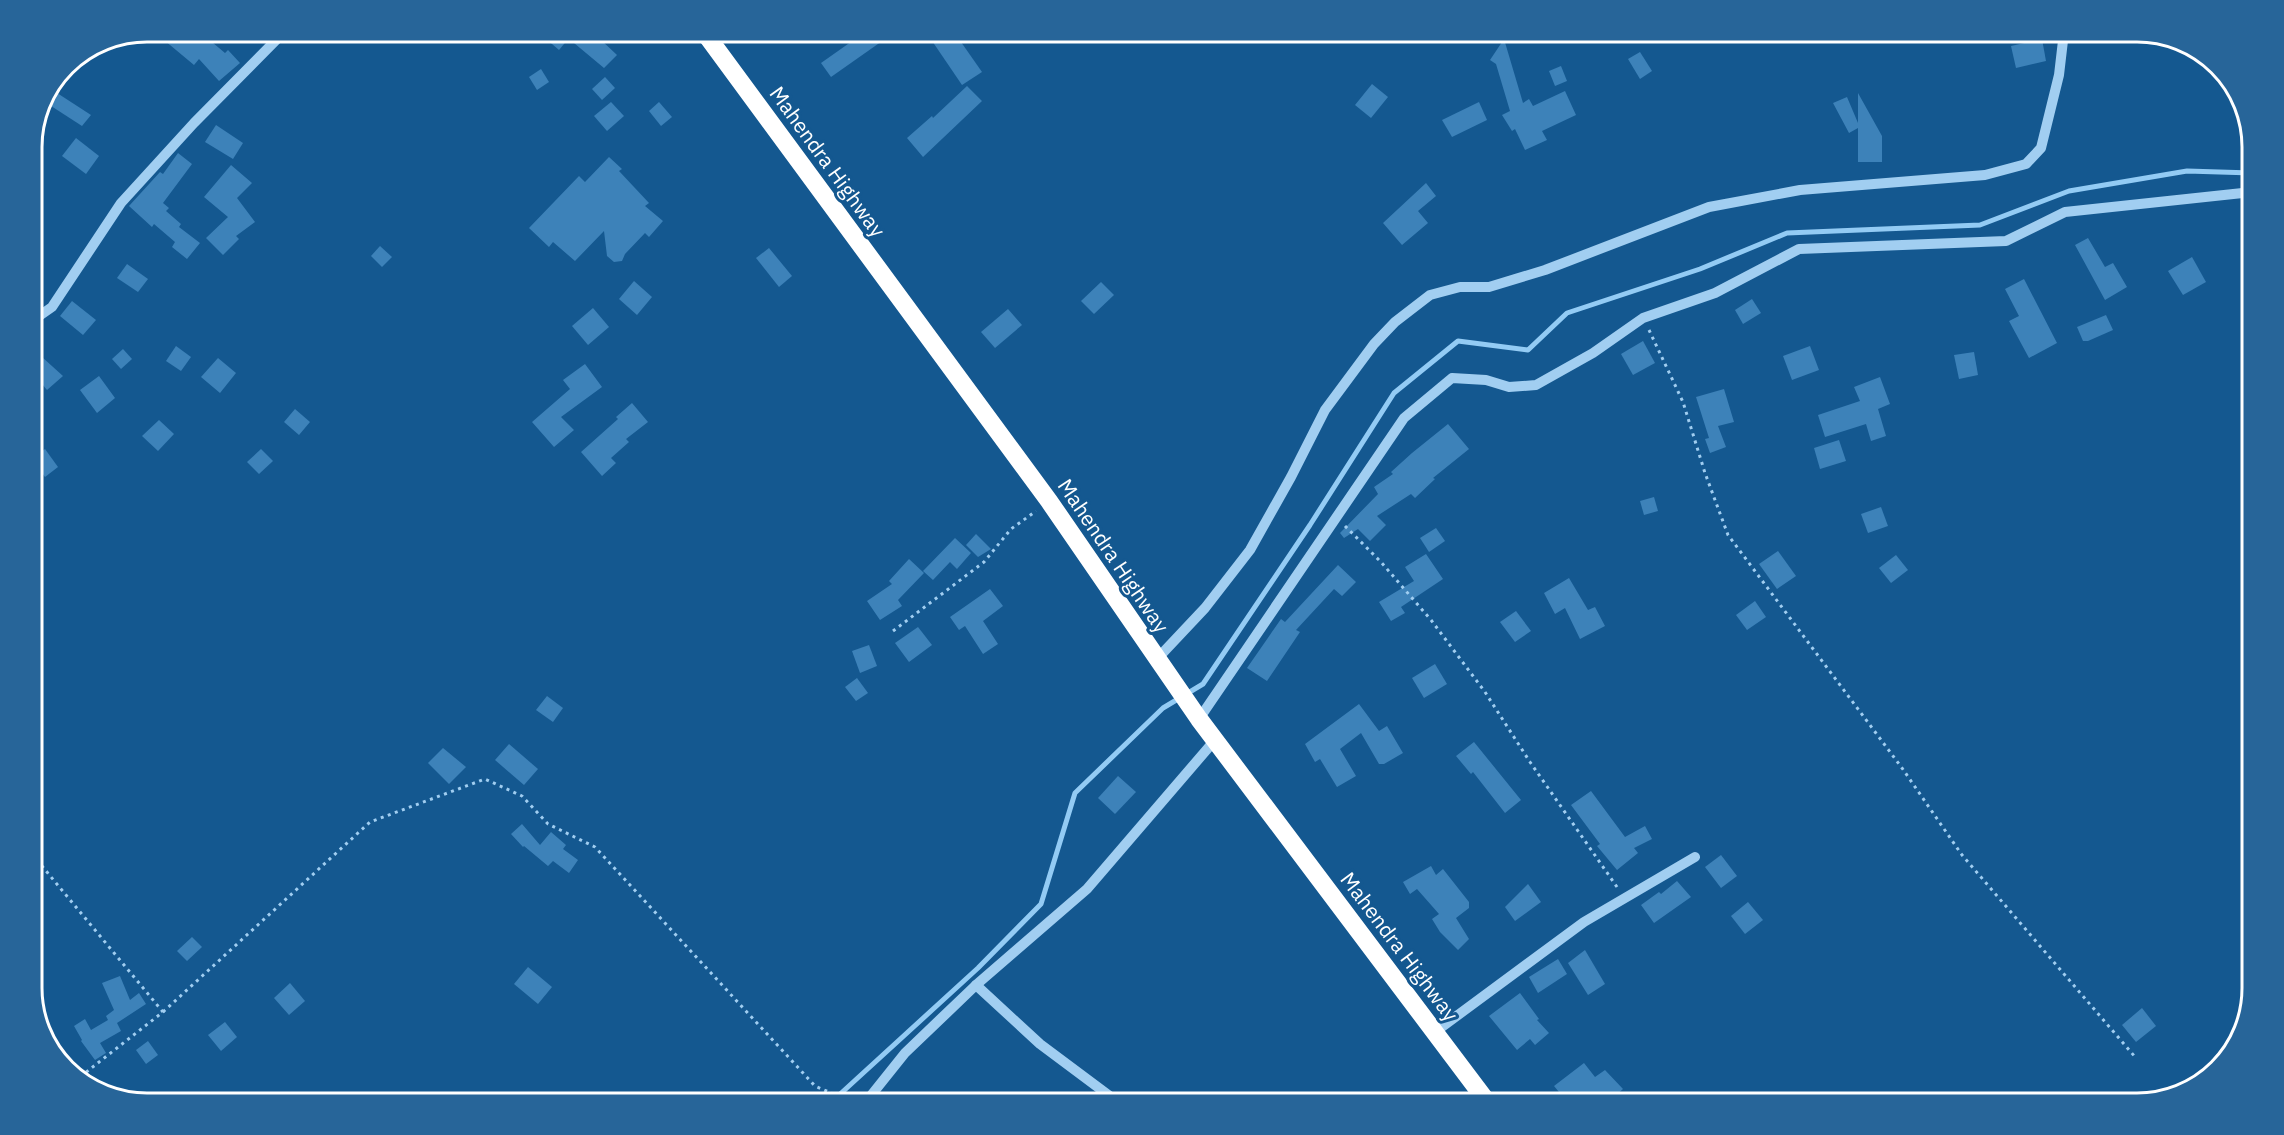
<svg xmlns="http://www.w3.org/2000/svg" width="2284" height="1135" font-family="'IBM Plex Sans',sans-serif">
  <rect width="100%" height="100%" fill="#145890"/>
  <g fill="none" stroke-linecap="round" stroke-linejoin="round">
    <!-- stream -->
    <polyline stroke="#93cbf4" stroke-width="5" points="835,1103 838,1096 978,968 1041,904 1075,793 1163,708 1203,684 1310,525 1394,393 1458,341 1528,350 1567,313 1700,269 1787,233 1980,225 2069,191 2187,171 2252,173"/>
  </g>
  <!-- building -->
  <g fill="#3d82b9">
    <polygon points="171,32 200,32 225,53 228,50 240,63 219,81 199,59 194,65 164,40"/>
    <polygon points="538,32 562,32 569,38 559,50"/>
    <polygon points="584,32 607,32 600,39 617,55 604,68 574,43"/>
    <polygon points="865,32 895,32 831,77 821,63"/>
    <polygon points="926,32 954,32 982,72 962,85"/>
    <polygon points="1504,39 1523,103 1529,99 1533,106 1565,91 1576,115 1542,131 1547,140 1525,150 1515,129 1512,131 1502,115 1510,111 1496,64 1490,60"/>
    <polygon points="2042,39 2046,61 2016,68 2011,46"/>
    <polygon points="1640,52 1652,71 1640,79 1628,59"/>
    <polygon points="1561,66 1567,81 1555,86 1549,71"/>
    <polygon points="541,69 549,82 537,90 529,77"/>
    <polygon points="605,77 615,88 602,100 592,89"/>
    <polygon points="1372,84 1388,97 1371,118 1355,105"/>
    <polygon points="967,86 982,101 923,157 907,138 932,116 933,118"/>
    <polygon points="54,91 91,115 82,126 48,104"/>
    <polygon points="1858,93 1882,136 1882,162 1858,162 1858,128 1849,133 1833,103 1847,97 1858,123"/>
    <polygon points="611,102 624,116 607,131 594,116"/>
    <polygon points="659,102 672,117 661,126 649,111"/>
    <polygon points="1479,102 1487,120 1452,137 1442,120"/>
    <polygon points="216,125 243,143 233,159 205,142"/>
    <polygon points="76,138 99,156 86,174 62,156"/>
    <polygon points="178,153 192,164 163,203 169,208 166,211 181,224 179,227 200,243 187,259 172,247 175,242 154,224 152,227 129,206 160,172 163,174"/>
    <polygon points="609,157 622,169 619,171 649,203 645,206 663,221 649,237 645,233 625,254 622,261 614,262 607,256 604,231 575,261 553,242 549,247 529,228 579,176 585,182"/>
    <polygon points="231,165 252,183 237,198 255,222 236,236 239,239 223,255 206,238 228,217 204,197"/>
    <polygon points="1426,183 1436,196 1418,211 1428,223 1402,245 1383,223"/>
    <polygon points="2088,238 2105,267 2113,263 2127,287 2105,300 2075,245"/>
    <polygon points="380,246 392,257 382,267 371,256"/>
    <polygon points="769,248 792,276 779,287 756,258"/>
    <polygon points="2192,257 2206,282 2183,295 2168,271"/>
    <polygon points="127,264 148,279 138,292 117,278"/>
    <polygon points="2024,279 2057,343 2029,358 2009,321 2019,316 2005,289"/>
    <polygon points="634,281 652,297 637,315 619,299"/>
    <polygon points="1101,282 1114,295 1094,314 1081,301"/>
    <polygon points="1752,299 1761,313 1743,324 1735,310"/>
    <polygon points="72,301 96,320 83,335 60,316"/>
    <polygon points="593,308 609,327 588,345 572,326"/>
    <polygon points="1008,309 1022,325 995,348 981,332"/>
    <polygon points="2106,315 2113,330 2088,341 2083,341 2077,327"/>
    <polygon points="1643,341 1655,363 1633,375 1621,354"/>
    <polygon points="176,346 191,357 181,371 166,361"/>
    <polygon points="1810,346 1819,370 1792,380 1783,356"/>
    <polygon points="32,348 63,376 47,390 32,372"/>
    <polygon points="123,349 132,359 121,369 112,359"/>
    <polygon points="1974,352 1978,375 1959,379 1954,355"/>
    <polygon points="218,358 236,373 220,393 201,377"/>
    <polygon points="585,364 602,387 561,417 574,430 554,447 532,422 570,389 563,380"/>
    <polygon points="99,376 115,398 97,413 80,390"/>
    <polygon points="1880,377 1890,404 1878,409 1886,436 1871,441 1866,424 1825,437 1818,415 1860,401 1854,387"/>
    <polygon points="1724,389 1734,422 1718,426 1726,447 1710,453 1705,439 1709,438 1696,397"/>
    <polygon points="632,403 648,422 626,439 629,442 611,458 616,463 602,476 581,452 618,419 616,417"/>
    <polygon points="295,409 310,422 299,435 284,422"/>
    <polygon points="159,420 174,434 158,451 142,436"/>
    <polygon points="1448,424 1469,449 1433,478 1435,479 1415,498 1411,494 1377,516 1386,525 1370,541 1358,529 1344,538 1340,533 1378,494 1374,487 1393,474 1391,472 1412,453"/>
    <polygon points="1839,440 1846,461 1820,469 1814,448"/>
    <polygon points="45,449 58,467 45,477 32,459"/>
    <polygon points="261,449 273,461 259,474 247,462"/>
    <polygon points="1654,497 1658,511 1644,515 1640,501"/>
    <polygon points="1881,507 1888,526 1868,533 1861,514"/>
    <polygon points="1436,528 1445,541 1429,552 1420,538"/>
    <polygon points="976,534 991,549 978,557 966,545"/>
    <polygon points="955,538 971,553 957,569 950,562 933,580 923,571"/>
    <polygon points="1778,551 1796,576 1777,589 1759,564"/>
    <polygon points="1426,554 1443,579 1401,607 1405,613 1391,621 1379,602 1414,581 1405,567"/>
    <polygon points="1896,555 1908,570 1891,583 1879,568"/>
    <polygon points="909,559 924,573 898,600 902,606 880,620 867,601 892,584 889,581"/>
    <polygon points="1338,565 1356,582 1342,596 1334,589 1296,630 1300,632 1267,681 1247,668 1281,619 1285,622"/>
    <polygon points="1569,578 1588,610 1595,607 1605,626 1580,639 1565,608 1555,614 1544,593"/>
    <polygon points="990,589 1003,606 983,621 998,644 983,654 965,626 959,630 950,617"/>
    <polygon points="1755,601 1766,617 1747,630 1736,615"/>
    <polygon points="1516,611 1531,631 1515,642 1500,622"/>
    <polygon points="918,627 932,645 909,662 895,643"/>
    <polygon points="869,645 877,666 860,673 852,651"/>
    <polygon points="1435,664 1447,684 1424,698 1412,678"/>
    <polygon points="857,678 868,693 856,701 845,687"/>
    <polygon points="547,696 563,708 553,722 536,710"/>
    <polygon points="1359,704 1379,731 1387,726 1403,753 1384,764 1379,764 1361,733 1340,749 1356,776 1337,787 1320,759 1315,762 1305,744"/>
    <polygon points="1474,742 1521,800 1505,813 1473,772 1471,774 1456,756"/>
    <polygon points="509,744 538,769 524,785 495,760"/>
    <polygon points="443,748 466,767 449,784 428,763"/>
    <polygon points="1118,776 1136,792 1115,814 1098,798"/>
    <polygon points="1591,791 1625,837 1645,826 1652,839 1634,848 1638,853 1617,870 1597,846 1600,844 1571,805"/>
    <polygon points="522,824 540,845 551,832 566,845 563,849 578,860 569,873 553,861 548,866 524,846 523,847 511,834"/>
    <polygon points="1721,855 1737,876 1721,888 1705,867"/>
    <polygon points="1431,866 1436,875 1443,869 1469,902 1469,908 1456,918 1469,939 1458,950 1440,932 1432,919 1439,914 1417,889 1410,894 1403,882"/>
    <polygon points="1677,881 1691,897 1654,923 1641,905 1659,892 1661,894"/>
    <polygon points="1528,884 1541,902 1515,921 1505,907"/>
    <polygon points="1748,902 1763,920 1745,934 1731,916"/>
    <polygon points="192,937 202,947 187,961 177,951"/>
    <polygon points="1585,950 1605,984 1588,995 1568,963"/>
    <polygon points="1558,959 1567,974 1538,993 1529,977"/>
    <polygon points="528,967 552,987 538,1004 514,984"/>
    <polygon points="120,976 130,1000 139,993 146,1004 117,1023 121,1031 100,1043 106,1053 95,1060 81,1041 82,1040 74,1026 85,1019 91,1030 108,1020 106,1016 114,1010 102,983"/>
    <polygon points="290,983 305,1001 289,1015 274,998"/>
    <polygon points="1520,993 1539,1019 1537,1020 1549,1033 1535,1045 1530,1039 1517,1050 1489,1016"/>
    <polygon points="2142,1008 2156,1026 2136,1042 2122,1025"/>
    <polygon points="225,1022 237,1037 221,1051 208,1035"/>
    <polygon points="148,1041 158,1055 146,1064 136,1050"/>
    <polygon points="1584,1063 1595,1077 1605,1070 1623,1089 1607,1103 1568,1103 1554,1086"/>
  </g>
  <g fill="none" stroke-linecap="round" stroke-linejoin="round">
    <!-- path -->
    <g stroke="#a1cef1" stroke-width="3" stroke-dasharray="3 4.5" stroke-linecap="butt">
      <polyline points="1649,330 1683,402 1705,473 1728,535 1902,768 1962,855 2136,1058"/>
      <polyline points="1345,526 1381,562 1431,620 1485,692 1530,762 1617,887"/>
      <polyline points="893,631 984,562 1011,529 1036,511"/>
      <polyline points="32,854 163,1012 80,1077"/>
      <polyline points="163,1012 370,822 485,779 522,796 548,824 595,847 815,1086 838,1096 847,1103"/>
    </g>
    <!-- minor -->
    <g stroke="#a1cef1" stroke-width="10">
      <polyline points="32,321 52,307 121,203 194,123 284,32"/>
      <polyline points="1157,659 1205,608 1250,550 1291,477 1325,410 1374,344 1395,322 1430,295 1460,287 1489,287 1545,270 1709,207 1800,190 1985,175 2026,164 2041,148 2059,75 2064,32"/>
      <polyline points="1199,719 1404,418 1452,378 1486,380 1509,387 1536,385 1593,353 1643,318 1715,293 1799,249 2006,241 2065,212 2252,192"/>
      <polyline points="976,985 1040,1044 1115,1100"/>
      <polyline points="1435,1032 1584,922 1695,857"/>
      <polyline points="865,1103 905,1053 976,985 1087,889 1215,740"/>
    </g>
    <!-- highway -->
    <polyline stroke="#fff" stroke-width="18" points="704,32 1049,501 1199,719 1488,1103"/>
  </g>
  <g text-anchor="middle" stroke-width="6" stroke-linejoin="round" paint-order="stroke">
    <!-- street labels -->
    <g font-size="21" fill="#fff" stroke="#145890">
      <text transform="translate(827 162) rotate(54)" y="7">Mahendra Highway</text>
      <text transform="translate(1113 556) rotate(56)" y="7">Mahendra Highway</text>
      <text transform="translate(1399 947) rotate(53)" y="7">Mahendra Highway</text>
    </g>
  </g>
  <!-- crop -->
  <path d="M0 0H2284V1135H0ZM147 42H2137A105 105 0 0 1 2242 147V988A105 105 0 0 1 2137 1093H147A105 105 0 0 1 42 988V147A105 105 0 0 1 147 42Z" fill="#276599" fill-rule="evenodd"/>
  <path fill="none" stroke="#fff" stroke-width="3" d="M147 42H2137A105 105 0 0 1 2242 147V988A105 105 0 0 1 2137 1093H147A105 105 0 0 1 42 988V147A105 105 0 0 1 147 42Z"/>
</svg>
